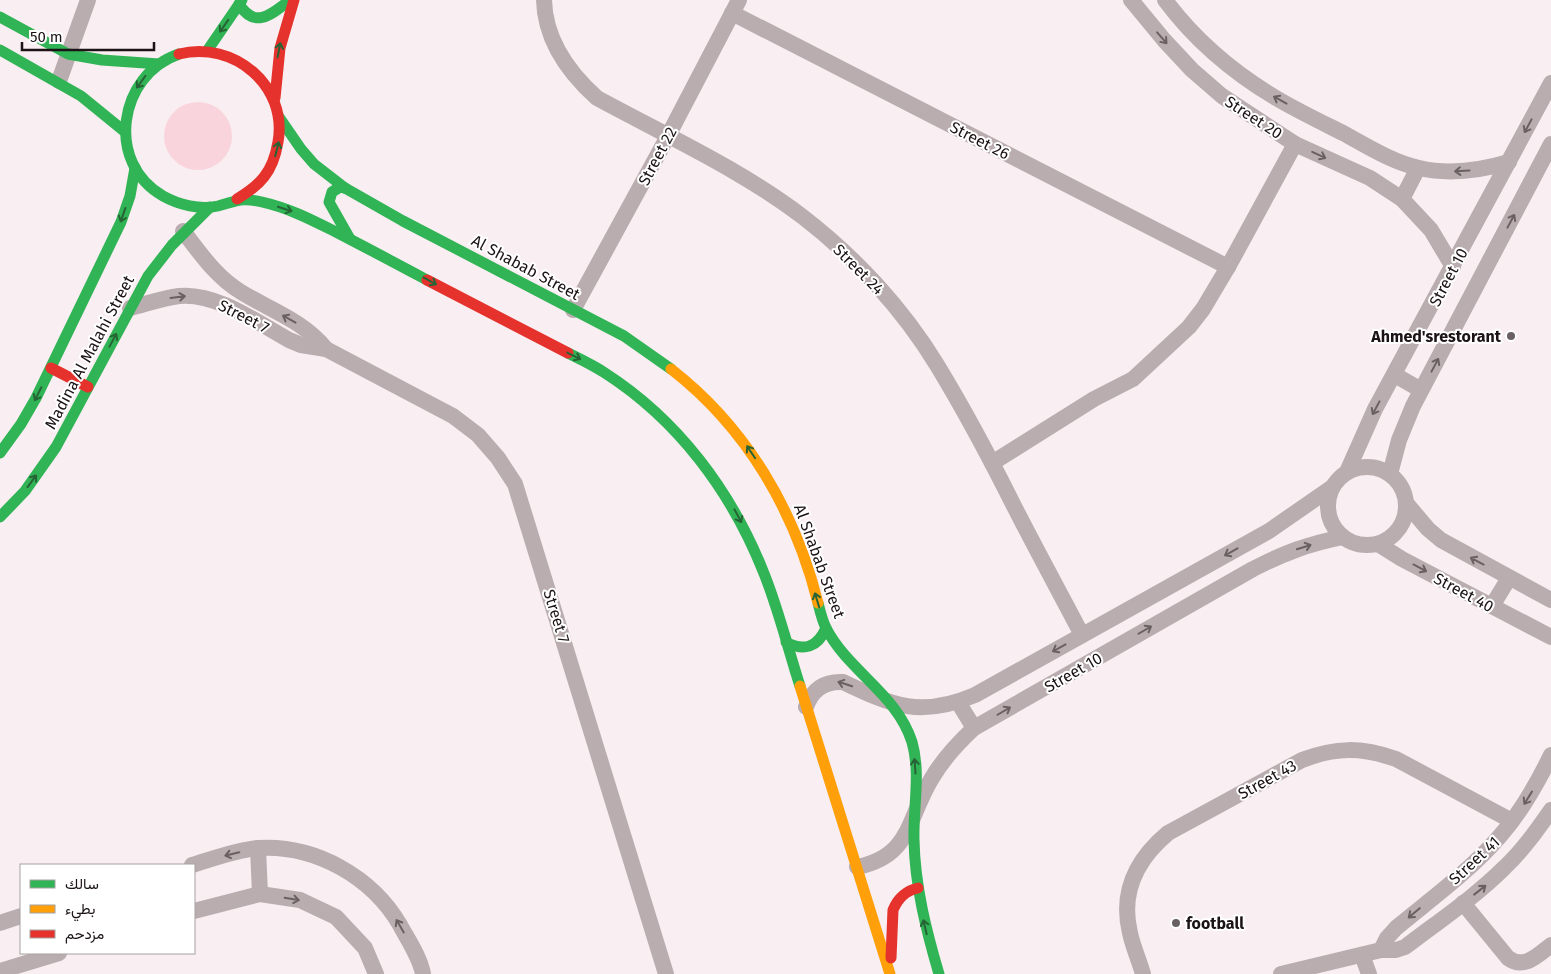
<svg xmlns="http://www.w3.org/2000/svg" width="1551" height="974" font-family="'Fira Sans',Vazirmatn,sans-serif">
  <rect width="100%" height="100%" fill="#f9eef1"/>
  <!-- green -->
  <circle fill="#f9d4dd" cx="198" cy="136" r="34"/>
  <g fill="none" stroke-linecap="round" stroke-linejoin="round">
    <!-- street -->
    <g stroke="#baadb0" stroke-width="16">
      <path d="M 544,0 C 545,40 568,72 597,98 C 667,136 740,169 803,217 C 855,257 903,309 937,365 C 965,411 991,460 1015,508 C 1037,551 1060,593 1082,635"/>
      <polyline points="1131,0 1164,40 1192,70 1222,96 1295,144 1370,178 1402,199 1431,230 1453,267"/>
      <path d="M 1165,0 C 1194,39 1234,73 1276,98 C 1298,111 1321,122 1343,133 C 1367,146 1392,162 1419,168 C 1450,175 1479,171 1509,162"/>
      <polyline points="732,13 1228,267"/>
      <polyline points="59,81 88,0"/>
      <polyline points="1402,199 1418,168"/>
      <path d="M 183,231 C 200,253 216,277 241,292 C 270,310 304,321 326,349"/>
      <path d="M 130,308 C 146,304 163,298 179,296 C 216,292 258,323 289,340 L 301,345 L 326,349 L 453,416 L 478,435 L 498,458 L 515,484 L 666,974"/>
      <polyline points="573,310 668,136 739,0"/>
      <polyline points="1395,375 1421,390"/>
      <polyline points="992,463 1094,399 1133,379 1189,327 1203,309 1228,267 1295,144"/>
      <circle cx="1367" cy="506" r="39"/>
      <polyline points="1347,472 1375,409 1551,83"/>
      <polyline points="1390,474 1399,440 1413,406 1551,144"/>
      <polyline points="1406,503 1428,529 1441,540 1551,600"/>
      <polyline points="1378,544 1402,559 1551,637"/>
      <polyline points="1492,606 1509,578"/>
      <polyline points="958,702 974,728"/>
      <path d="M 806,707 C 812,689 825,681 843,682 C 893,706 921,718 975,695 L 1269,531 L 1331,488"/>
      <polyline points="258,848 260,894"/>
      <path d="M 192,865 C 212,859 239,849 259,848 C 316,845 372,877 400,925 C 408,940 420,957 423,974"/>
      <path d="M 857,867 C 912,856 907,818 932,778 C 943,759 958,743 974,728 L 1253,569 C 1284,553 1308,544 1343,537"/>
      <path d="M 1463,903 L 1508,958 C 1524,970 1538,955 1551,945"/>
      <polyline points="194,911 260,894 300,900 336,917 365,948 376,974"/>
      <polyline points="0,923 21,916"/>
      <path d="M 1381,950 L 1387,938 L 1396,928 C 1431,899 1470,871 1500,836 C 1521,812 1537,784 1551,755"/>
      <polyline points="1362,955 1369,974"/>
      <polyline points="0,971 59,953"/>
      <path d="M 1143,974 C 1139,960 1133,947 1130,933 C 1120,892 1137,859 1168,833 L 1302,760 C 1336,747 1361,747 1396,759 L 1512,821"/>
      <path d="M 1281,974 L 1381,950 L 1396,950 L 1405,947 C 1439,921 1475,897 1505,867 C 1523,850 1537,830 1551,810"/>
    </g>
    <!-- fast -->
    <g stroke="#30b455" stroke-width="11">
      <path d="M 239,4 C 255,30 272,14 290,0"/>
      <polyline points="0,17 68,54 102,60 159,64"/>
      <polyline points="0,50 81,96 124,131"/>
      <polyline points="207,51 242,0"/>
      <path d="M 179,54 C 118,75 105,163 163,196 C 179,205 200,210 218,206 C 238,201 240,197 262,202 C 289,208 312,220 336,232 C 367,248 397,264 427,280"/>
      <polyline points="279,117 301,149 314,164 345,188 403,221 624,336 671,369"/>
      <polyline points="345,188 340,187 332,192 329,202 350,239"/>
      <path d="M 568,353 C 580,359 593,365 605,373 C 678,420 731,491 763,571 C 778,607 788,649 800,686"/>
      <polyline points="0,453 21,424 36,398 121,222 130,196 135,168"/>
      <polyline points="0,517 25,491 56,447 148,276 172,245 210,207"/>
      <path d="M 818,603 C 820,611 822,620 826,628 C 848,671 897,694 912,742 C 921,773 913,808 914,840 C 915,886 926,930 939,974"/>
      <path d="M 786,642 C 804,652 818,647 826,628"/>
    </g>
    <!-- slow -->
    <g stroke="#ff9f0a" stroke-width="11">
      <path d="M 671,369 C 747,428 795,511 818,603"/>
      <polyline points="800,686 890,974"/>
    </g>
    <!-- jam -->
    <g stroke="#e5322d" stroke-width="11">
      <path d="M 179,54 C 234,40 288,86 278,142 C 276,154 272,167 264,177 C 257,186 247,193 237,199"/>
      <polyline points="275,98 280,48 294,0"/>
      <polyline points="427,280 568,353"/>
      <polyline points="51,368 88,387"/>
      <path d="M 891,958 L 893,910 C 898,898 905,891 918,888"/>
    </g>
  </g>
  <!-- one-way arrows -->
  <defs><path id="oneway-shaft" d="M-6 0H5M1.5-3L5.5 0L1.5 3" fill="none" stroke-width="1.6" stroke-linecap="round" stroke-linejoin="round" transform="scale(1.25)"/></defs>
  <g stroke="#266435">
    <use href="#oneway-shaft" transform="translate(224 26) rotate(125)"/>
    <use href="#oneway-shaft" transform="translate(279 50) rotate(-79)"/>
    <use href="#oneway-shaft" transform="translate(141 82) rotate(126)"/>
    <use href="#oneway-shaft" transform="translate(277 149) rotate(-76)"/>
    <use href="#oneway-shaft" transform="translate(285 209) rotate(18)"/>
    <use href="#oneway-shaft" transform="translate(123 215) rotate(109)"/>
    <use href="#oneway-shaft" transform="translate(430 281) rotate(29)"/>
    <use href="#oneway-shaft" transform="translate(113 340) rotate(-62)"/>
    <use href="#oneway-shaft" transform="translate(574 356) rotate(27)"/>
    <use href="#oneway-shaft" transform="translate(38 394) rotate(117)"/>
    <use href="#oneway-shaft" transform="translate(751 452) rotate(-124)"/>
    <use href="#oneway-shaft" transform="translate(32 481) rotate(-54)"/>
    <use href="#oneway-shaft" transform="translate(738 516) rotate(62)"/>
    <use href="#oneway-shaft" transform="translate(817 600) rotate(-107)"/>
    <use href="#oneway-shaft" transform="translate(915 766) rotate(-94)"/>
    <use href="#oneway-shaft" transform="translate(925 927) rotate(-103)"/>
  </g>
  <g stroke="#6a6062">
    <use href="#oneway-shaft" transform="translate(1162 38) rotate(49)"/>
    <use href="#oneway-shaft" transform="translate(1280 100) rotate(-151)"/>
    <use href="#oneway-shaft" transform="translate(1528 126) rotate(118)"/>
    <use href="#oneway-shaft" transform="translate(1319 155) rotate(25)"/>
    <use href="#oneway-shaft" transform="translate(1462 171) rotate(177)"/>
    <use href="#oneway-shaft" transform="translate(1511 221) rotate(-62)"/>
    <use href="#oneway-shaft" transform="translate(178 297) rotate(-7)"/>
    <use href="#oneway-shaft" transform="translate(289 319) rotate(-151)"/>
    <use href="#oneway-shaft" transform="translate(1435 365) rotate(-62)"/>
    <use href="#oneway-shaft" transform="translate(1376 408) rotate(118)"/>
    <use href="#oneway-shaft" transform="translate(1304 547) rotate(-17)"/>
    <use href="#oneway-shaft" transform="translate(1231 552) rotate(151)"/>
    <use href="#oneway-shaft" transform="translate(1477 561) rotate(-152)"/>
    <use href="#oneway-shaft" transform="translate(1420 568) rotate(28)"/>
    <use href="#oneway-shaft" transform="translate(1145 630) rotate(-30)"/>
    <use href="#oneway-shaft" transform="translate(1059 648) rotate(151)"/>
    <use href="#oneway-shaft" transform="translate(845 684) rotate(-162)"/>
    <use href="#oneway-shaft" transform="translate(1004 711) rotate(-30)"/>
    <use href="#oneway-shaft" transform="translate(1528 798) rotate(122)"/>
    <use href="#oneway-shaft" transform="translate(232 854) rotate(167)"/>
    <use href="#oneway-shaft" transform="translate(1480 890) rotate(-38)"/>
    <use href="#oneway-shaft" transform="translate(292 899) rotate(10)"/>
    <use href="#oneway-shaft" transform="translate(1414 913) rotate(140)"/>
    <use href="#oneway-shaft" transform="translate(400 926) rotate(-120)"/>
  </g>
  <!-- markers -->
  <g fill="#696062" stroke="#fff" stroke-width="2">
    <circle cx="1511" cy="336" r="5"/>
    <circle cx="1176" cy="923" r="5"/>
  </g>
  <g text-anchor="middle" stroke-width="4" stroke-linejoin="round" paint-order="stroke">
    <!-- street labels -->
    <g font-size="16" fill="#1b1315" stroke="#fff">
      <text transform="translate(1254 117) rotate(33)" y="6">Street 20</text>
      <text transform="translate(980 140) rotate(27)" y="6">Street 26</text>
      <text transform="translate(657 156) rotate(-62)" y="6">Street 22</text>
      <text transform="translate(526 267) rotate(28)" y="6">Al Shabab Street</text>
      <text transform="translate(859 269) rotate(45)" y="6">Street 24</text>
      <text transform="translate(1448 277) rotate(-62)" y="6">Street 10</text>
      <text transform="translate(244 316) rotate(27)" y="6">Street 7</text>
      <text transform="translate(89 352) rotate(-62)" y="6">Madina Al Malahi Street</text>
      <text transform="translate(820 561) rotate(70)" y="6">Al Shabab Street</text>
      <text transform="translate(1464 592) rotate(28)" y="6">Street 40</text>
      <text transform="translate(557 616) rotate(73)" y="6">Street 7</text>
      <text transform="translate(1073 672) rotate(-30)" y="6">Street 10</text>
      <text transform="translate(1267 779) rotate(-29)" y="6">Street 43</text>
      <text transform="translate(1474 860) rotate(-43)" y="6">Street 41</text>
    </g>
    <!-- poi labels -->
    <g font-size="16" font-weight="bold" fill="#1b1315" stroke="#fff" text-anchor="end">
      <text x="1501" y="342">Ahmed'srestorant</text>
      <text x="1186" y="929" text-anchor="start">football</text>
    </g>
  </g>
  <!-- legend -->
  <rect x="20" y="864" width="175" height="90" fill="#ffffff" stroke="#a4a1a1"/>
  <rect x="30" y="880" width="25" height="8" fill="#30b455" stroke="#a4a1a1"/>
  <text x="65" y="889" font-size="15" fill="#1b1315">سالك</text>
  <rect x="30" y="905" width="25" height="8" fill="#ff9f0a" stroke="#a4a1a1"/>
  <text x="65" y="914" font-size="15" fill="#1b1315">بطيء</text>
  <rect x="30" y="930" width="25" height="8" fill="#e5322d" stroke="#a4a1a1"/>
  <text x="65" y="939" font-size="15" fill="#1b1315">مزدحم</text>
  <!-- scale -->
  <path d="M22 42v8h132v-8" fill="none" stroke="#1b1315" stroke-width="2.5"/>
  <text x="30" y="42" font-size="15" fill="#1b1315" stroke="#ffffff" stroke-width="4" paint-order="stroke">50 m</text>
</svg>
